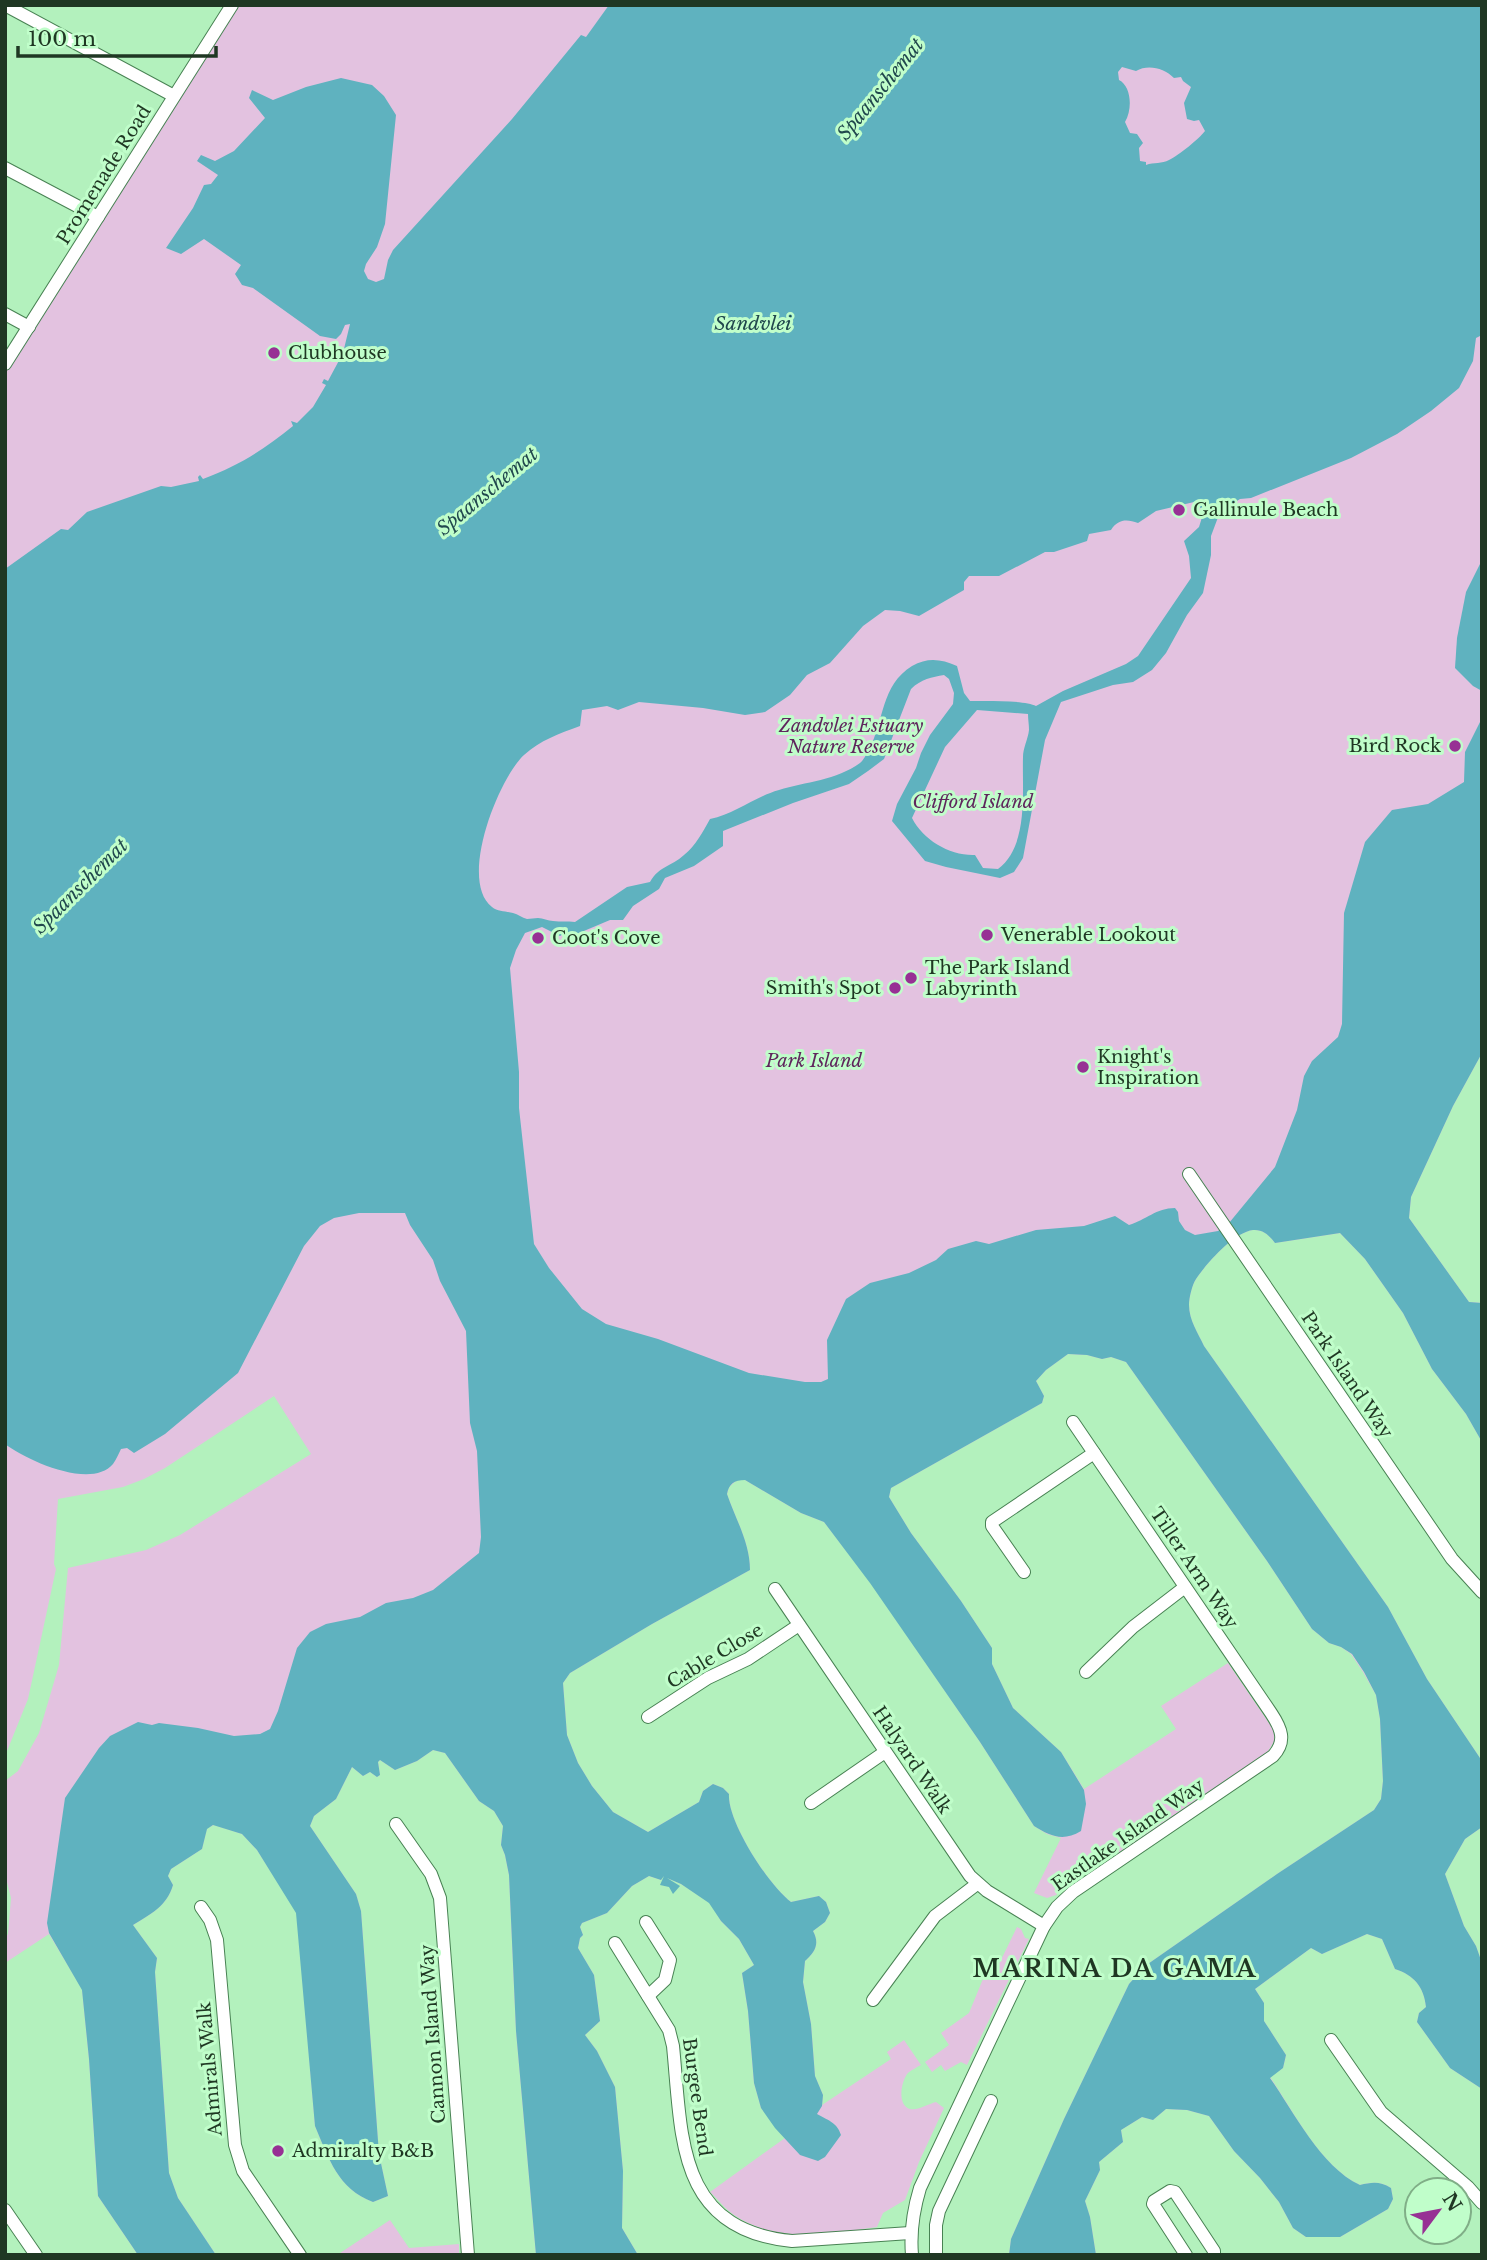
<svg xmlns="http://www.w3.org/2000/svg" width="1487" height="2260" font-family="'Libre Baskerville',serif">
  <rect width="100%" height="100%" fill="#b3f1bd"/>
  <!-- green -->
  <g fill="#e3c2e0">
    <path d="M 232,5 L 1482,5 L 1482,1053 L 1453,1106 L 1411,1197 L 1409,1218 L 1469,1302 L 1482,1303 L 1482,1442 L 1466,1414 L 1432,1369 L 1403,1313 L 1365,1259 L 1340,1233 L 1275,1243 C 1270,1236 1263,1229 1253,1230 C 1234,1232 1206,1264 1196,1279 C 1192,1285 1189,1298 1189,1305 C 1189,1320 1198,1333 1204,1346 L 1388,1607 L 1427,1679 L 1482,1761 L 1482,1827 L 1465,1839 L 1445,1874 L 1464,1926 L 1476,1946 L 1482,1963 L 1482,2089 L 1450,2068 L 1417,2022 L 1419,2013 L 1426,2007 C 1424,1987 1414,1975 1395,1969 L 1382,1939 L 1367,1934 L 1322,1954 L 1311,1948 L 1255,1989 L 1264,2003 L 1264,2021 L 1286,2055 L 1283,2068 L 1270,2077 C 1294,2112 1321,2167 1360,2185 C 1372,2182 1380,2181 1391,2188 L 1393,2199 L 1388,2209 L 1340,2237 L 1306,2237 L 1293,2228 L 1279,2202 L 1260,2178 L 1234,2151 L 1209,2116 L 1187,2110 L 1166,2109 L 1153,2120 L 1142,2117 L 1121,2130 L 1123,2142 L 1099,2162 L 1100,2170 L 1085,2201 L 1090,2217 L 1096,2255 L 1009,2255 L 1011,2239 L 1064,2119 L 1129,1984 L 1145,1966 L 1277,1874 L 1374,1810 L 1381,1799 L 1383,1781 L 1380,1719 L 1376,1695 L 1363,1672 L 1351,1654 L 1341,1647 L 1329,1643 L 1312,1629 L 1267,1561 L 1126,1362 L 1111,1357 L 1102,1359 L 1087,1355 L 1068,1354 L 1046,1370 L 1036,1381 L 1044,1396 L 1042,1403 L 891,1488 L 889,1497 L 911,1533 L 961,1601 L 992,1648 L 992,1664 L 1013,1708 L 1061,1752 L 1084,1789 L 1176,1729 L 1161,1706 L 1228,1663 L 1273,1729 L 1275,1740 L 1267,1753 L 1106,1861 L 1104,1859 L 1067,1884 L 1056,1895 L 1047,1898 L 1034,1893 L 1061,1838 L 1047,1834 L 1034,1826 L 980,1742 L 870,1582 L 824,1522 L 801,1513 L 745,1480 L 737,1480 L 729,1487 L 727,1494 C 736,1520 750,1543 750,1570 L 652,1624 L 570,1673 L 563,1683 L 567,1735 L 578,1763 L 592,1786 L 613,1812 L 648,1832 L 699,1802 L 703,1791 L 713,1784 L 723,1788 L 729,1794 C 727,1821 769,1886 791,1902 L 819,1896 L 826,1902 L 830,1913 L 825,1922 L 813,1931 C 820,1944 815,1952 805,1961 L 803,1982 L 811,2024 L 815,2076 L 823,2095 L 822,2105 L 891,2059 L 887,2052 L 904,2040 L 921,2065 C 917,2067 910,2071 907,2074 C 901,2083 897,2105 910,2109 C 917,2111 928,2104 936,2102 L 944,2108 L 919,2162 L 905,2200 L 883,2213 L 877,2227 C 830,2234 776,2244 734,2215 C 725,2209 718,2199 710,2192 L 785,2138 L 761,2108 L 754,2083 L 748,2011 L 742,1973 L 754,1965 L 739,1939 L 721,1921 L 710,1903 L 681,1884 L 663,1876 L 661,1880 L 649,1876 L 632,1886 L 607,1913 L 582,1923 L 580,1927 L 583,1935 L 580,1938 L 578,1948 L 594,1975 L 600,2021 L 585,2035 L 597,2051 L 615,2087 L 623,2171 L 622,2228 L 638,2255 L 536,2255 L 516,2031 L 509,1875 L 505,1855 L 501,1845 L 503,1826 L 494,1811 L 479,1801 L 445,1753 L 433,1750 L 417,1761 L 395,1770 L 380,1760 L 378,1762 L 380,1775 L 377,1777 L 370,1772 L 363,1776 L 352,1767 L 336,1799 L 314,1816 L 310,1826 L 356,1894 L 361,1911 L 379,2154 L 388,2196 L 373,2202 C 338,2189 329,2159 315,2126 L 297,1913 L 257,1850 L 242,1834 L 214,1825 L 207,1828 L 202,1849 L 171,1869 L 168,1876 L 173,1885 C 167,1906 151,1914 133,1925 L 157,1958 L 155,1972 L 169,2173 L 178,2198 L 216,2255 L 138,2255 L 98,2196 L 89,2059 L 82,1989 L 49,1934 L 5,1963 L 5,1938 L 8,1934 L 11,1898 L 5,1874 L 5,1781 L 18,1771 L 39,1733 L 59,1665 L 68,1568 L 146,1550 L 180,1535 L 311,1454 L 274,1396 L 165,1468 L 144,1479 L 123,1487 L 58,1499 L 54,1564 L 56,1569 L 28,1699 L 5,1756 L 5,364 Z"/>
    <polygon points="1017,1927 1021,1929 1025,1938 1029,1939 967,2065 961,2062 945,2071 941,2065 932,2072 925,2062 949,2045 941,2033 969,2013 985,1974 1000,1962"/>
    <polygon points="390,2220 409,2248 459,2244 459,2255 337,2255"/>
  </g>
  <!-- water -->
  <g fill="#5fb2bf" fill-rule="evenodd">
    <path d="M 609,5 L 1482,5 L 1482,335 L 1476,338 L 1473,361 L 1459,388 L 1431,411 L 1397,434 L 1351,458 L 1251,498 L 1240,499 L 1220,512 L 1211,536 L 1211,555 L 1203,593 L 1187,615 L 1166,653 L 1152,670 L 1133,682 L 1113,685 L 1061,702 L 1045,740 L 1023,858 L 1014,872 L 1000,878 L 946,867 L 925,861 L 892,821 L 897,804 L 916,768 L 921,753 L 930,735 L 953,704 L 954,693 L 949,679 L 944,675 C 932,677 921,679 911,689 L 884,759 L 868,771 L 849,784 L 793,803 L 723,831 L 723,846 L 694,866 L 665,878 L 659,889 L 633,906 L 623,920 L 610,920 L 572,936 L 565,933 L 560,936 L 542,927 L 525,933 L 516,950 L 510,968 L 519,1072 L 519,1108 L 534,1244 L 549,1268 L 582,1309 L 606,1324 L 658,1339 L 749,1373 L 805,1382 L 821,1382 L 828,1379 L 827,1340 L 846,1299 L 870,1283 L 909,1273 L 936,1260 L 948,1249 L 976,1241 L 989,1244 L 1036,1230 L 1084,1226 L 1115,1216 L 1129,1225 C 1146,1220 1156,1208 1175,1208 L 1178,1212 L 1179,1221 L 1185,1230 L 1195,1235 L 1218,1231 L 1229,1223 L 1275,1167 L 1297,1110 L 1304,1076 L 1312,1061 L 1338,1037 L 1342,1024 L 1344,913 L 1365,842 L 1392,810 L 1428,804 L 1464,782 L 1465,752 L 1482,718 L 1482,1053 L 1453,1106 L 1411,1197 L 1409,1218 L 1469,1302 L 1482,1303 L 1482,1442 L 1466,1414 L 1432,1369 L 1403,1313 L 1365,1259 L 1340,1233 L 1275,1243 C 1270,1236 1263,1229 1253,1230 C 1234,1232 1206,1264 1196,1279 C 1192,1285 1189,1298 1189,1305 C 1189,1320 1198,1333 1204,1346 L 1388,1607 L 1427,1679 L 1482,1761 L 1482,1827 L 1465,1839 L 1445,1874 L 1464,1926 L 1476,1946 L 1482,1963 L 1482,2089 L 1450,2068 L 1417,2022 L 1419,2013 L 1426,2007 C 1424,1987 1414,1975 1395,1969 L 1382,1939 L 1367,1934 L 1322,1954 L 1311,1948 L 1255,1989 L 1264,2003 L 1264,2021 L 1286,2055 L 1283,2068 L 1270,2078 C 1294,2112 1321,2167 1360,2185 C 1372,2182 1380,2181 1391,2188 L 1393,2199 L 1388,2209 L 1340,2237 L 1306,2237 L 1293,2228 L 1279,2202 L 1260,2178 L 1234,2151 L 1209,2116 L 1187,2110 L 1166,2109 L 1153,2120 L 1142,2117 L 1121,2130 L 1123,2142 L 1099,2162 L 1100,2170 L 1085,2201 L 1090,2217 L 1096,2255 L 1009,2255 L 1011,2239 L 1064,2119 L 1129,1984 L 1145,1966 L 1277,1874 L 1374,1810 L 1381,1799 L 1383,1781 L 1380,1719 L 1376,1695 L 1364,1672 L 1352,1654 L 1341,1647 L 1329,1643 L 1312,1629 L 1267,1561 L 1126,1362 L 1111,1357 L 1102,1359 L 1087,1355 L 1068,1354 L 1046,1370 L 1036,1381 L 1044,1396 L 1042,1403 L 891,1488 L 889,1497 L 911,1533 L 961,1601 L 992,1648 L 992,1664 L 1013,1708 L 1061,1752 L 1084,1790 L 1086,1804 L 1081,1831 C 1063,1842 1050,1836 1034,1826 L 980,1742 L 870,1583 L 824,1522 L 801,1513 L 745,1480 C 734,1480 729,1484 727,1494 C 736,1520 750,1543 750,1570 L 652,1624 L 570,1673 L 563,1683 L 567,1735 L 578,1763 L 592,1786 L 613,1812 L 648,1832 L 699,1802 L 703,1791 L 713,1784 L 723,1788 L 729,1794 C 727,1821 769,1886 791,1902 L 819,1896 L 826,1902 L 830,1913 L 825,1922 L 813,1931 C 820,1944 815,1952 805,1961 L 803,1982 L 811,2024 L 815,2076 L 823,2095 L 822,2106 L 817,2114 C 827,2120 837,2122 841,2135 L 825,2157 L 818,2161 L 800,2155 L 775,2128 L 761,2108 L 754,2083 L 748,2011 L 742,1973 L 754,1965 L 739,1939 L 721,1921 L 709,1903 L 681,1884 L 667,1878 L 680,1886 L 673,1894 L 669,1887 L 660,1885 L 664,1876 L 661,1880 L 649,1876 L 632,1886 L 607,1913 L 582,1923 L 580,1927 L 583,1935 L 580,1938 L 578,1948 L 594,1975 L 600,2021 L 585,2035 L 597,2051 L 615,2087 L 623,2171 L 622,2228 L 638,2255 L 536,2255 L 516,2031 L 509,1875 L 505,1855 L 501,1845 L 503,1826 L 494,1811 L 479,1801 L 445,1753 L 433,1750 L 417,1761 L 395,1770 L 380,1760 L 378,1762 L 380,1775 L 377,1777 L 370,1772 L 363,1776 L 352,1767 L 336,1799 L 314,1816 L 310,1826 L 356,1894 L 361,1911 L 379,2154 L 388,2196 L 373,2202 C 338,2189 329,2159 315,2126 L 296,1913 L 257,1850 L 242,1834 L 213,1825 L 207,1829 L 202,1849 L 171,1869 L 168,1876 L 173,1885 C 167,1906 151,1914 133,1925 L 157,1958 L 155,1972 L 169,2173 L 178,2198 L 216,2255 L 138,2255 L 98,2196 L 89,2059 L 82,1990 L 49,1933 L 47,1923 L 65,1798 L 99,1748 L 110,1736 L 138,1722 L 152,1725 L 159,1723 L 198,1728 L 234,1736 L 260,1734 L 270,1729 L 278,1711 L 297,1648 L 310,1632 L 326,1624 L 360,1617 L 386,1603 L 413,1598 L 433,1590 L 479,1553 L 481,1537 L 477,1451 L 470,1423 L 466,1331 L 440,1281 L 433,1260 L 410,1225 L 405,1213 L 359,1213 L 334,1218 L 320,1226 L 304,1246 L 291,1271 L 238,1373 L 165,1434 L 134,1453 L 127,1448 L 121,1449 C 119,1453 116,1460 113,1464 C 91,1490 26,1460 5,1444 L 5,569 L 61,529 L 68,530 L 87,512 L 161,486 L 171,487 L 199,481 L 198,477 L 200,475 L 203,479 C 240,465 263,450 293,426 L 291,421 L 297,423 L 313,407 L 326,385 L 322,383 L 324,379 L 328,381 L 343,353 L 350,324 L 345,325 L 341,334 L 336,339 L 320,336 L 253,288 L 242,285 L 235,274 L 241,265 L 204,239 L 181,254 L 166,248 L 193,208 L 204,185 L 211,184 L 218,175 L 197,161 L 201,155 L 215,161 L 234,151 L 265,118 L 249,98 L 252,90 L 273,100 L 306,87 L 341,78 L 372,85 L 384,96 L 396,115 L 385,224 L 377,247 L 366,264 L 364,271 L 368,279 L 376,282 L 384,279 L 388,260 L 393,250 L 512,119 L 581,35 L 586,37 ZM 1122,67 L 1136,71 C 1148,64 1164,68 1174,78 L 1181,77 L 1183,81 L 1191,87 L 1184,103 L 1187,119 L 1194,121 L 1199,120 L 1205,131 C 1199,139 1179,155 1169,160 C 1162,164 1154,162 1146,165 L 1146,162 L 1140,161 L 1139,148 L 1143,143 L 1137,134 L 1130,133 L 1125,122 C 1133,108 1131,86 1119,80 L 1118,72 ZM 1194,502 L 1204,511 L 1199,527 L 1184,541 L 1189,556 L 1191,578 L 1138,656 L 1126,664 L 1063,691 L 1036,706 C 1025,700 985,701 970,701 L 964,693 L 957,666 C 941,659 928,657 912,666 C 881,685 884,721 869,750 C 866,754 864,760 860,763 C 837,780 805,782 779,790 C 754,797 735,814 710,819 C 702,833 696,845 684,855 C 671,867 659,866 650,882 L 627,887 L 575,922 C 567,921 561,922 553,921 C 548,921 543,918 538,918 C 534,918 531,919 527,919 C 522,918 518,914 513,913 C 506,911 498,912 492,907 C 458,881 498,779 524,755 C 541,740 558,734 580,726 L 582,710 L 607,706 L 618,710 L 639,702 L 703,708 L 745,715 L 765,712 L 790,695 L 807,675 L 830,663 L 863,626 L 885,610 L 900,611 L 919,616 L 964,590 L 964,582 L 969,576 L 999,576 L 1045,552 L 1054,552 L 1087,541 L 1089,534 L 1111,530 C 1118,519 1127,519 1138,523 L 1156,511 ZM 977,710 L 1028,714 C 1028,719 1029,725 1029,730 C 1028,739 1023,748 1023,757 C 1022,791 1029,846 998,869 L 983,868 L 975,855 C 950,856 923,840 912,818 L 945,747 Z"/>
    <polygon points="1482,560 1482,691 1473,686 1455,668 1457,638 1466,592"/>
  </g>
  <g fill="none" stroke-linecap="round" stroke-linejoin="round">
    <!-- street casing -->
    <g stroke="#488253" stroke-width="14">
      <g id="street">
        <polyline points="5,5 174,96"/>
        <polyline points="5,168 98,217"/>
        <polyline points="5,314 29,327"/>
        <polyline points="5,364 232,5"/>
        <polyline points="1189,1174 1452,1559 1482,1592"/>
        <polyline points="1024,1572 992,1526 992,1522 1094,1453"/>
        <polyline points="775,1589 970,1876 987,1891 1044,1926"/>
        <polyline points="1086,1672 1133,1627 1185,1587"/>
        <polyline points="648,1717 708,1678 748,1659 799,1625"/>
        <polyline points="811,1803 885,1752"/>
        <polyline points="396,1824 431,1874 440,1898 468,2255"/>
        <polyline points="201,1907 210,1920 217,1940 235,2145 243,2171 300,2255"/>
        <polyline points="646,1922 670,1960 665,1980 648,1996"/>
        <path d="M 615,1943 L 669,2030 L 673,2046 C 682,2136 676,2230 792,2241 L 910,2233"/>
        <polyline points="873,2000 935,1916 977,1884"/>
        <polyline points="1331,2040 1381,2112 1468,2187 1482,2203"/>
        <polyline points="5,2210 36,2255"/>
        <path d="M 912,2255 C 910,2231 913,2211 920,2188 L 1044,1926 L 1057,1907 L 1073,1892 L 1273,1756 C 1287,1741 1281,1728 1271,1713 L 1073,1422"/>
        <polyline points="936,2255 936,2225 939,2211 991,2101"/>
        <polyline points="1186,2255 1153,2204 1154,2201 1170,2191 1175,2192 1214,2251 1214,2255"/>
      </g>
    </g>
    <!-- street -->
    <use href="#street" stroke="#fff" stroke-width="12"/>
  </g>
  <!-- markers -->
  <g fill="#973094" stroke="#c0feca" stroke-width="2.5">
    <circle cx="274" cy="353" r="7"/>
    <circle cx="1179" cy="510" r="7"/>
    <circle cx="1455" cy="746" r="7"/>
    <circle cx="987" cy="935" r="7"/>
    <circle cx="538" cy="938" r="7"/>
    <circle cx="911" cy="978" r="7"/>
    <circle cx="895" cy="988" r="7"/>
    <circle cx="1083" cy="1067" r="7"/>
    <circle cx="278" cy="2151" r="7"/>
  </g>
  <g text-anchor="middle" stroke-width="6" stroke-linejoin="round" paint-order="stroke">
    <!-- street labels -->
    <g font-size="18" fill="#1f3723" stroke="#c0feca">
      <text transform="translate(104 175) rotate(-58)" y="6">Promenade Road</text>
      <text transform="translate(1347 1375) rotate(56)" y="6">Park Island Way</text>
      <text transform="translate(1194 1568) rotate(56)" y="6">Tiller Arm Way</text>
      <text transform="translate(715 1656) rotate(-31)" y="6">Cable Close</text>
      <text transform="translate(912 1760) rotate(56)" y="6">Halyard Walk</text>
      <text transform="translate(1128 1835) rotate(-35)" y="6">Eastlake Island Way</text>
      <text transform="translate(433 2034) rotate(-94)" y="6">Cannon Island Way</text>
      <text transform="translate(210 2069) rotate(-95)" y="6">Admirals Walk</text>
      <text transform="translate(697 2097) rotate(82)" y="6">Burgee Bend</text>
    </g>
    <!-- poi labels -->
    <g font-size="18" fill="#1f3723" stroke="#c0feca" text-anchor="start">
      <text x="288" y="359">Clubhouse</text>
      <text x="1193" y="516">Gallinule Beach</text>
      <text x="1441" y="752" text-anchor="end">Bird Rock</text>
      <text x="1001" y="941">Venerable Lookout</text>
      <text x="552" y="944">Coot's Cove</text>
      <text x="925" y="974">The Park Island<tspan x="925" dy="21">Labyrinth</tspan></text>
      <text x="881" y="994" text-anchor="end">Smith's Spot</text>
      <text x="1097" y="1063">Knight's<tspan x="1097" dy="21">Inspiration</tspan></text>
      <text x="292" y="2157">Admiralty B&amp;B</text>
    </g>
    <!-- park labels -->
    <g font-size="18" font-style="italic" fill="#5f265d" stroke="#c0feca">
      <text x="851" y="732">Zandvlei Estuary<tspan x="851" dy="21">Nature Reserve</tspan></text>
      <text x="973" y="808">Clifford Island</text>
      <text x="814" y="1067">Park Island</text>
    </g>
    <!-- water labels -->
    <g font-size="19" font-style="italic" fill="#20474d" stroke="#c0feca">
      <text transform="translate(880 89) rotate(-51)" y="7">Spaanschemat</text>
      <text x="753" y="330">Sandvlei</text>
      <text transform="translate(487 491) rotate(-40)" y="7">Spaanschemat</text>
      <text transform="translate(80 886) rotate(-45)" y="7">Spaanschemat</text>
    </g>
    <!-- district labels -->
    <g font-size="24" font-weight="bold" letter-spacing="2" fill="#1f3723" stroke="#c0feca">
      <text x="1115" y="1977">MARINA DA GAMA</text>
    </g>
  </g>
  <!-- border -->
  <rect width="1487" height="2260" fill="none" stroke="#1f3723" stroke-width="14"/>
  <!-- north arrow -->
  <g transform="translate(1438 2211) rotate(58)"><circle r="33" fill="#c0feca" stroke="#80ae87" stroke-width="2"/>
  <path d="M0-5L12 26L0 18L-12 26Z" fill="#973094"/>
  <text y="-10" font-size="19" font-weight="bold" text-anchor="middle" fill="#1f3723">N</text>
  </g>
  <!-- scale -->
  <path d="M18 46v10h198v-10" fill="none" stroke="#1f3723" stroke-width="3.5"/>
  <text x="28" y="46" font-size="21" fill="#1f3723" stroke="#c0feca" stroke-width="5" paint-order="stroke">100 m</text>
</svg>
